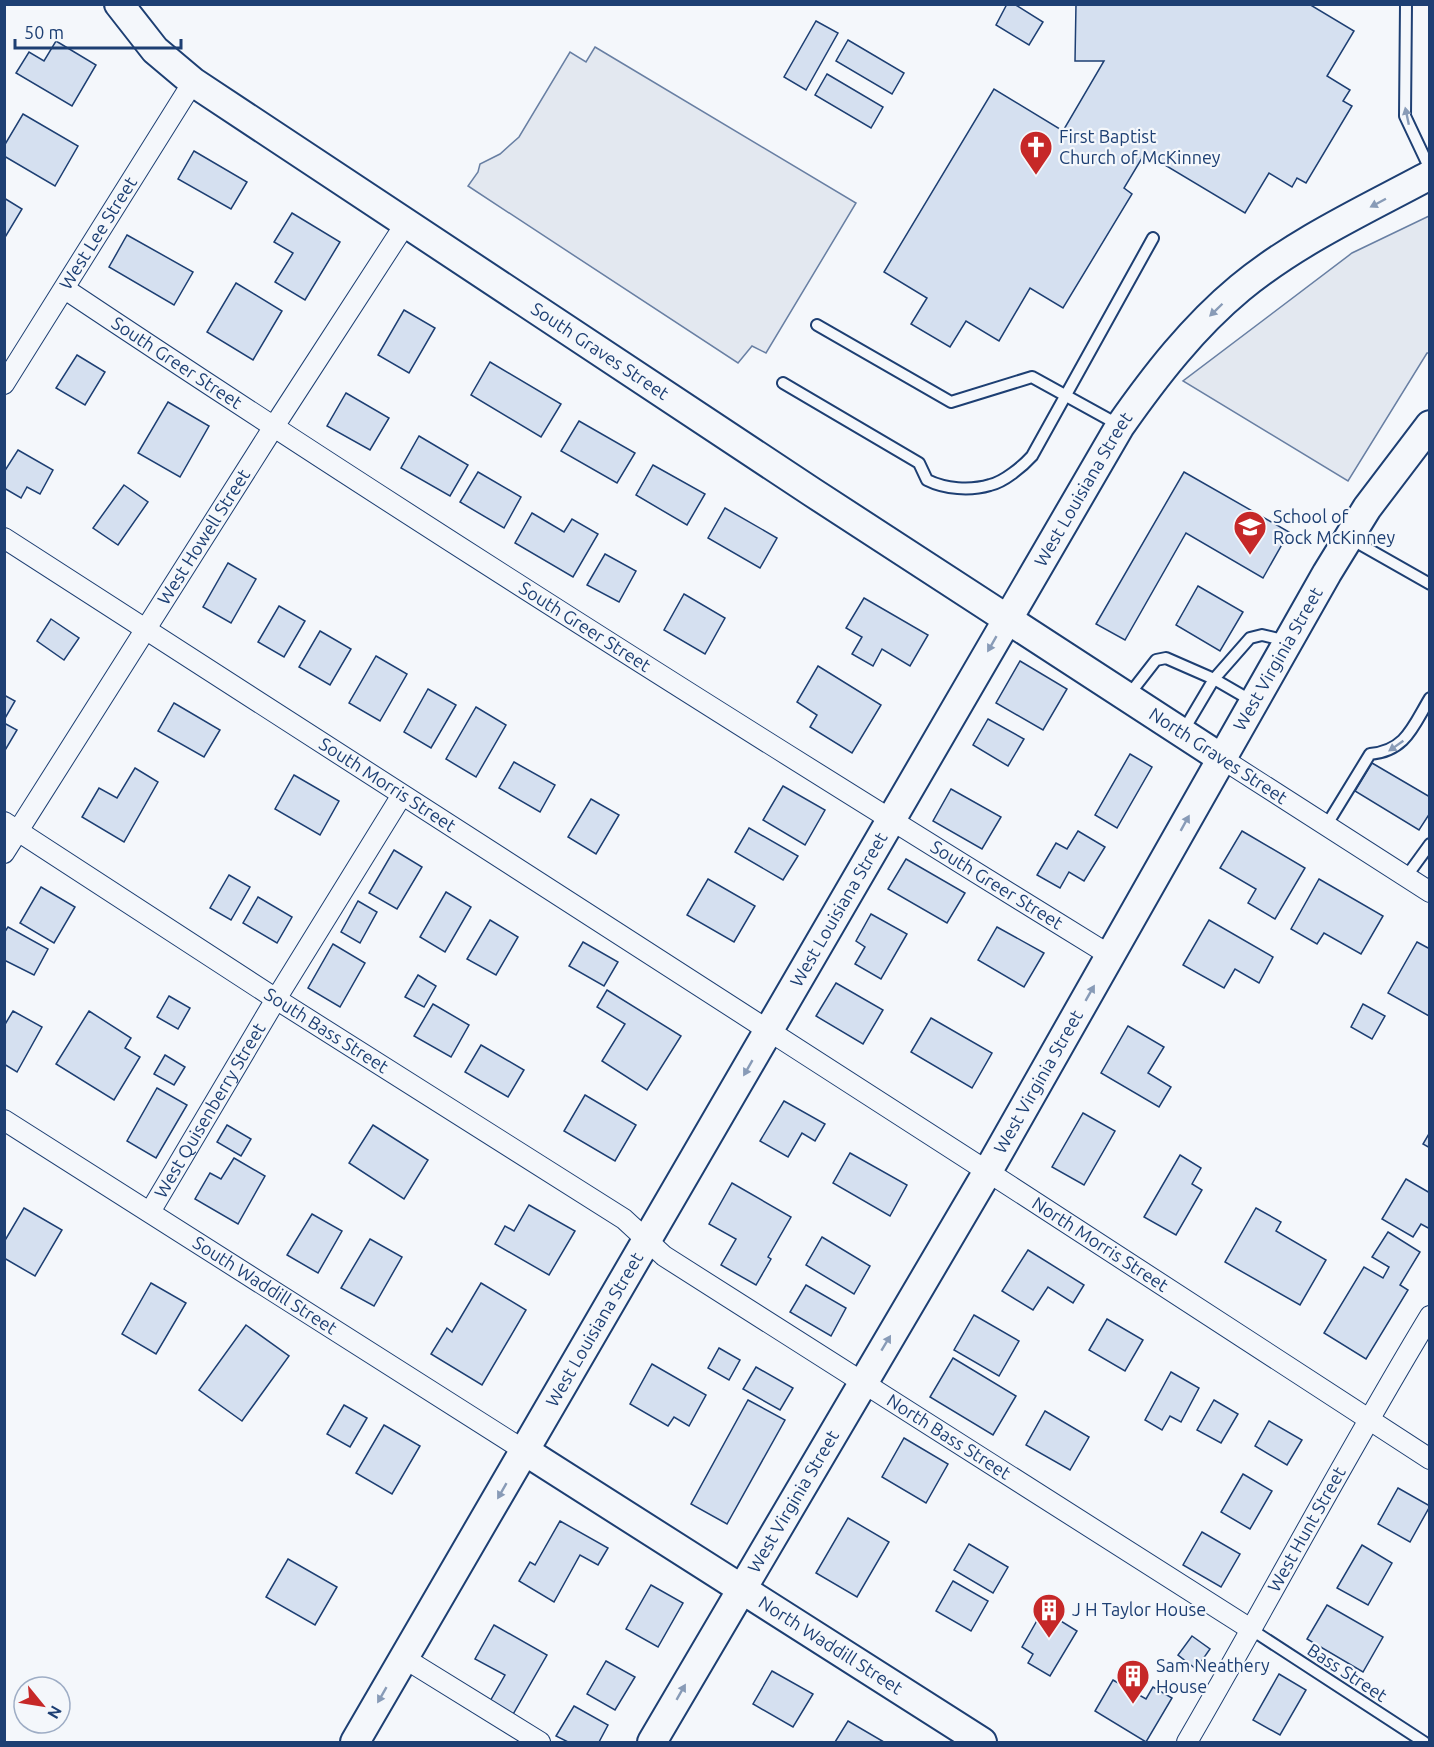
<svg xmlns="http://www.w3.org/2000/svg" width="1434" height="1747" font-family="Ubuntu,sans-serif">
  <rect width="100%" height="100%" fill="#f4f7fb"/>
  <!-- parking -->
  <g fill="#e3e8f0" stroke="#687fa3" stroke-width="1.5">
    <polygon points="595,47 856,203 766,353 752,346 738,363 468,186 478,172 480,164 500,154 519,137 570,52 586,62"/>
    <polygon points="1429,216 1429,353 1427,353 1348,481 1183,381 1352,253"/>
  </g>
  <!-- building -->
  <g fill="#d5e0f0" stroke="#1d3f73" stroke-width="1.5">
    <polygon points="1007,4 1014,4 1043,22 1029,45 996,25"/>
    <polygon points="1076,4 1309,4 1354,31 1327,76 1350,90 1343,101 1352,106 1306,183 1297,178 1292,187 1269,173 1245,213 1145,153 1124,188 1132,194 1063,308 1030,288 999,341 966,321 950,347 911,324 927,298 884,272 994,89 1063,131 1104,61 1075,61"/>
    <polygon points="816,21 838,33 806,90 784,77"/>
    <polygon points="848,40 904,73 892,94 836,61"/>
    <polygon points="56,41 96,65 72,106 16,73 29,52 44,61"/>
    <polygon points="827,74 883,107 871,128 815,95"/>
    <polygon points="23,114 78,146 55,186 4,156 4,146"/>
    <polygon points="194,151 247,182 231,209 178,179"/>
    <polygon points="4,198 22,209 4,239"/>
    <polygon points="292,213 340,242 305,300 275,282 293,253 274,242"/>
    <polygon points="127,235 193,272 174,305 109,267"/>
    <polygon points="236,283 282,311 253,360 207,332"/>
    <polygon points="404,310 435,328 409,373 378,355"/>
    <polygon points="77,355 105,372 85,405 56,388"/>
    <polygon points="490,362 561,404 541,437 471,395"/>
    <polygon points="346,393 389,418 370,450 327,426"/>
    <polygon points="168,402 209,426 180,477 138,453"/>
    <polygon points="579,421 635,453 617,483 561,451"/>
    <polygon points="419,436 468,465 450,496 401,468"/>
    <polygon points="18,450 53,470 40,494 27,487 21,498 4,488 4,472"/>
    <polygon points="653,465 705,494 687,525 636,495"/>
    <polygon points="478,472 521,497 504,528 460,502"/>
    <polygon points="1184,472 1289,532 1263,578 1186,533 1125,640 1096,624"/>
    <polygon points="124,485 148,502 118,545 93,528"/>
    <polygon points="725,508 777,538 760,568 708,538"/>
    <polygon points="532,513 564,532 572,519 598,534 573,577 515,543"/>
    <polygon points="605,554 636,571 619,602 587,585"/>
    <polygon points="228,563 256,579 231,623 203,607"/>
    <polygon points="1198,586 1243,612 1220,651 1176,625"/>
    <polygon points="684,594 725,618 705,654 664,630"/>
    <polygon points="864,598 928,635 910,666 882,649 873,666 852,654 862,637 846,628"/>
    <polygon points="279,606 305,621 284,657 258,642"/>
    <polygon points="51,619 79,638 64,660 37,641"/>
    <polygon points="320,631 351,649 330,685 299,667"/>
    <polygon points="376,656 407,674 380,721 349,703"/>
    <polygon points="1020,661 1067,689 1043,730 996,703"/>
    <polygon points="818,666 881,705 852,753 810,727 817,715 797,702"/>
    <polygon points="428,689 456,705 431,748 404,732"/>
    <polygon points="4,695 15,701 4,720"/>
    <polygon points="174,703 220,730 204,757 158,731"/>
    <polygon points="476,707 506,725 476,777 446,759"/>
    <polygon points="988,719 1024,739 1008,766 973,745"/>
    <polygon points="4,723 17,730 4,752"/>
    <polygon points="1130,754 1152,767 1117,828 1095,815"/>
    <polygon points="514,762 555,785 540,812 499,788"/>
    <polygon points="1372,763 1430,797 1430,813 1419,830 1355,791"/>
    <polygon points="135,768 158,782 124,842 82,817 99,788 117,798"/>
    <polygon points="294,775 339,801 320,835 275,809"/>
    <polygon points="783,786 825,810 805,845 763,820"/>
    <polygon points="951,789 1001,817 982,849 933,821"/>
    <polygon points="591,799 619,815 596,854 568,837"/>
    <polygon points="749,828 798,856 783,880 735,852"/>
    <polygon points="1078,831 1105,847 1084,881 1069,872 1060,888 1037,875 1056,843 1067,849"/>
    <polygon points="1242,831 1305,868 1275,919 1248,903 1256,889 1220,868"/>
    <polygon points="394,850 422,867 397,909 369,893"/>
    <polygon points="906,859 965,893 947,923 888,889"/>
    <polygon points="229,875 250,887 231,920 210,908"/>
    <polygon points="708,879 755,906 734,942 687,915"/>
    <polygon points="1319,879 1383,916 1361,954 1324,933 1317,944 1291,929"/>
    <polygon points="41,887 75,907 54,943 20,923"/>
    <polygon points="446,892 471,907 445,952 420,937"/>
    <polygon points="258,897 292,917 277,943 243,923"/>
    <polygon points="358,901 377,912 360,943 341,932"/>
    <polygon points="871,914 907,934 881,979 855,964 865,947 856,941"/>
    <polygon points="490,920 518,937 496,975 467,959"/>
    <polygon points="1209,920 1273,957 1259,983 1235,969 1224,988 1183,965"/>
    <polygon points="8,927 48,949 34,975 4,960 4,933"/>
    <polygon points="997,927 1044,953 1024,987 978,960"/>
    <polygon points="583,942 618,962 604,986 569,966"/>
    <polygon points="1417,942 1430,949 1429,1016 1388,993"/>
    <polygon points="333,944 365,963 340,1007 308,988"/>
    <polygon points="418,975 436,986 424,1007 405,997"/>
    <polygon points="836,983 883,1010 863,1044 816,1016"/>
    <polygon points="607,990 681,1036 647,1090 602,1061 625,1024 597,1007"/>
    <polygon points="169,996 190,1008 178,1029 157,1017"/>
    <polygon points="433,1004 469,1025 451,1057 414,1036"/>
    <polygon points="1363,1004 1385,1016 1372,1039 1351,1027"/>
    <polygon points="13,1011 42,1027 17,1072 4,1064 4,1026"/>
    <polygon points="89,1011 131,1038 125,1048 140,1057 114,1100 56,1064"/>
    <polygon points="931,1018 992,1053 972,1088 911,1052"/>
    <polygon points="1128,1026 1164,1047 1148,1073 1171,1087 1159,1107 1101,1073"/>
    <polygon points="481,1045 524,1070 508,1097 465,1072"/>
    <polygon points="165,1055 185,1067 174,1085 154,1074"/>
    <polygon points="157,1088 187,1105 156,1158 127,1141"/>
    <polygon points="585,1095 636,1125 615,1161 564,1131"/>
    <polygon points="784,1101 825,1124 815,1141 802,1133 788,1157 760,1141"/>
    <polygon points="1083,1113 1115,1131 1084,1185 1052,1167"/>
    <polygon points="227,1125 251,1139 241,1156 217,1142"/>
    <polygon points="373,1125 428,1160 404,1199 349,1163"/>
    <polygon points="1430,1132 1430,1148 1423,1144"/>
    <polygon points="850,1153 907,1185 890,1216 833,1183"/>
    <polygon points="1180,1155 1201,1168 1192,1184 1202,1190 1176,1235 1144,1217"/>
    <polygon points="234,1158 265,1176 238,1224 195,1199 210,1173 221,1179"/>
    <polygon points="1406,1179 1430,1193 1430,1229 1421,1224 1413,1237 1382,1219"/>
    <polygon points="732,1183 791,1217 768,1257 771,1259 756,1285 721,1265 736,1239 709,1224"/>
    <polygon points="529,1205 575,1231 549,1275 495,1244 505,1226 514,1231"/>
    <polygon points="24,1208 62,1230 35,1276 4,1258 4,1242"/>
    <polygon points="1256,1208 1281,1222 1276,1231 1326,1260 1300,1305 1225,1262"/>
    <polygon points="312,1214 342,1231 318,1273 287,1255"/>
    <polygon points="1388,1232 1420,1252 1400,1285 1408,1290 1366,1359 1324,1333 1364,1267 1383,1278 1389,1267 1372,1257"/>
    <polygon points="822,1237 870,1266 854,1294 806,1265"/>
    <polygon points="370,1239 402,1257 374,1306 341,1288"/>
    <polygon points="1028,1250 1084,1285 1073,1303 1048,1287 1033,1310 1002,1291"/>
    <polygon points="151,1283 186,1303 156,1354 122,1334"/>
    <polygon points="481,1283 526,1310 482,1385 431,1354 447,1328 452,1332"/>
    <polygon points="806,1285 846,1308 831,1336 790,1312"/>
    <polygon points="974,1315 1019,1341 999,1376 954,1350"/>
    <polygon points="1107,1319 1143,1340 1125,1371 1089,1350"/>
    <polygon points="246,1325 289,1356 242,1421 199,1390"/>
    <polygon points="719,1348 740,1360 729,1380 708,1368"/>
    <polygon points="953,1358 1016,1396 993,1435 930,1397"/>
    <polygon points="652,1364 706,1395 689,1426 674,1417 668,1426 630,1404"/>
    <polygon points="756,1367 793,1388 780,1410 743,1389"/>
    <polygon points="1171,1372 1199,1388 1181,1422 1170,1416 1162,1430 1145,1420"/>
    <polygon points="748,1400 785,1420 727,1524 691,1504"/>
    <polygon points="1214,1400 1238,1414 1221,1443 1197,1430"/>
    <polygon points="344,1405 367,1418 350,1447 327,1434"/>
    <polygon points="1045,1411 1089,1437 1070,1470 1026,1445"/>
    <polygon points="1269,1421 1302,1440 1287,1465 1255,1446"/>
    <polygon points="384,1425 420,1446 392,1494 356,1473"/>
    <polygon points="904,1438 948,1464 926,1503 882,1477"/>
    <polygon points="1243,1474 1272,1491 1250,1529 1221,1512"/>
    <polygon points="1398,1488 1430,1506 1410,1542 1378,1524"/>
    <polygon points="848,1518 889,1542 857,1597 816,1573"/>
    <polygon points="560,1521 608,1548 598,1565 580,1555 554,1602 519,1581 530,1562 535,1565"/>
    <polygon points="1202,1532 1240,1554 1221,1587 1183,1565"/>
    <polygon points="969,1544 1008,1567 993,1593 954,1570"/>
    <polygon points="1362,1545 1392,1563 1368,1605 1337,1588"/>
    <polygon points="288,1559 337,1587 315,1625 266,1597"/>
    <polygon points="953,1581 988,1601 971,1631 936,1611"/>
    <polygon points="651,1585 683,1603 658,1647 626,1629"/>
    <polygon points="1327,1605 1383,1637 1363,1672 1307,1639"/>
    <polygon points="1043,1610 1077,1631 1050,1676 1028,1663 1033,1654 1022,1647"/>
    <polygon points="494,1625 547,1655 512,1716 489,1703 505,1675 475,1659"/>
    <polygon points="1192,1636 1210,1649 1196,1669 1178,1655"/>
    <polygon points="606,1661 635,1677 615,1710 587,1694"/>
    <polygon points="772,1671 813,1694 793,1727 753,1704"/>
    <polygon points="1279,1674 1306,1690 1280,1735 1253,1720"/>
    <polygon points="1113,1680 1146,1699 1153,1687 1172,1698 1146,1742 1095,1711"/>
    <polygon points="574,1706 608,1725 599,1742 568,1742 556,1736"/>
    <polygon points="848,1721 884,1742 835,1742"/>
  </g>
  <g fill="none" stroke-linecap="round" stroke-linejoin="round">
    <!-- lane casing -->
    <g stroke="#1d3f73" stroke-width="14">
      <g id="lane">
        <polyline points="1406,4 1405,116 1430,169"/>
        <polyline points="817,325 951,402 1032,377 1119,425"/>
        <path d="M 783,383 L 919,463 L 927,480 C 945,489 970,491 990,485 C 1004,482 1023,466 1032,456 L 1153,238"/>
        <polyline points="1349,538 1430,584"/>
        <polyline points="1128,696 1156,660 1166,658 1214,679 1182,733"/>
        <polyline points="1252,701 1214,679 1250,638 1262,635 1287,641"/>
        <path d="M 1326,826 L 1370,754 C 1406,751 1413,726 1430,698"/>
        <polyline points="1406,877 1430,844"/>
        <polyline points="1252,1630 1424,1742"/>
      </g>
    </g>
    <!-- street casing -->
    <g stroke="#1d3f73" stroke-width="22">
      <g id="street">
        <path id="s1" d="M 65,289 C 408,518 759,739 1111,956"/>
        <path id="s2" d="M 4,384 L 193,82"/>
        <path id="s3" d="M 4,538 L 1010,1186 L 1430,1459"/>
        <polyline points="1221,758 1430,892"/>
        <path id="s4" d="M 4,822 L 276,999 L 624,1219 L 664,1256 L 1252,1630"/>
        <path id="s5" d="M 4,853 L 273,428 L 406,223"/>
        <path id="s6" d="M 4,1120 L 525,1451"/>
        <path id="s7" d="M 150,1212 L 276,999 L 402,795"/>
        <polyline points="404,1658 540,1742"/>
        <path id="s8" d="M 1187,1742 C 1269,1601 1345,1456 1430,1316"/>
      </g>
    </g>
    <!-- secondary casing -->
    <g stroke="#1d3f73" stroke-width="32">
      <g id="secondary">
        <path id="s9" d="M 119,4 L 155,50 L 193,82 L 812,492 L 1221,758"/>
        <path id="s10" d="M 525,1451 L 982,1742"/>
        <path id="s11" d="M 355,1742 L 1120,426 C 1155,376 1193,327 1240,288 C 1297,241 1365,210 1430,175"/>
        <path id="s12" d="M 652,1742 L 988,1171 L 1327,573 L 1367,508 L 1430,425"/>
      </g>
    </g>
    <!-- lane -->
    <use href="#lane" stroke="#f4f7fb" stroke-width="10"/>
    <!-- street -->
    <use href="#street" stroke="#f4f7fb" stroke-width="20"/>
    <!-- secondary -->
    <use href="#secondary" stroke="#f4f7fb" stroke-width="28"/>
  </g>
  <!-- one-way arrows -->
  <defs><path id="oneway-solid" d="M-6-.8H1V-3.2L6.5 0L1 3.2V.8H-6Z" transform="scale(1.5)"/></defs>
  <g fill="#889bb7">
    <use href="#oneway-solid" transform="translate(1407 116) rotate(-102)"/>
    <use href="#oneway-solid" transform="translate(1378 203) rotate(152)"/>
    <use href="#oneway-solid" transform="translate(1216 310) rotate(136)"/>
    <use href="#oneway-solid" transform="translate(992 644) rotate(120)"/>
    <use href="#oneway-solid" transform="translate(1396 746) rotate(145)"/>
    <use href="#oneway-solid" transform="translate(1185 823) rotate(-61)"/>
    <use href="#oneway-solid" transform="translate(1090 993) rotate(-60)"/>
    <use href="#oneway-solid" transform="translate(748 1068) rotate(120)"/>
    <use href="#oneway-solid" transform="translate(886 1343) rotate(-59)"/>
    <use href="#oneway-solid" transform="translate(502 1491) rotate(120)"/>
    <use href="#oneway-solid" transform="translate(681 1692) rotate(-60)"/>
    <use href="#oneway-solid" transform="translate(382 1695) rotate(120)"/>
  </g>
  <!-- icons -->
  <defs>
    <g id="church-pin" transform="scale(1.725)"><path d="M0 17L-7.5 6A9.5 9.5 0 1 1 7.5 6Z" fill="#c62828" stroke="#f4f7fb"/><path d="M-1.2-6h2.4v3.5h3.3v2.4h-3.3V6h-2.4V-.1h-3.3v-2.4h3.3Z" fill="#fff"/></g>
    <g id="school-pin" transform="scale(1.725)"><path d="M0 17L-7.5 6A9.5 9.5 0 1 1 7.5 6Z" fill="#c62828" stroke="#f4f7fb"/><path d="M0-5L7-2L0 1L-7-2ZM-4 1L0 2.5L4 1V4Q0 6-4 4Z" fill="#fff"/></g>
    <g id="building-pin" transform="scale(1.725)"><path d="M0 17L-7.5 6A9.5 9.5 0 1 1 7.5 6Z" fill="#c62828" stroke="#f4f7fb"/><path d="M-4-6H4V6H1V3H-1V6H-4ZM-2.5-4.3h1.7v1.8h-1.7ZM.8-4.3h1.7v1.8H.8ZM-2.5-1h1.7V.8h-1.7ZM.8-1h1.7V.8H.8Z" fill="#fff"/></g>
  </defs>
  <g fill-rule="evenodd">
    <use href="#church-pin" x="1036" y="147"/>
    <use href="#school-pin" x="1250" y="527"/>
    <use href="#building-pin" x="1049" y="1610"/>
    <use href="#building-pin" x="1133" y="1676"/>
  </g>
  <g text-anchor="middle" stroke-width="4.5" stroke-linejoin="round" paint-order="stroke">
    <!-- poi labels -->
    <g font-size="18" fill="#1d3f73" stroke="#f4f7fb" text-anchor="start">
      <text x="1059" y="143">First Baptist<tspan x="1059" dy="21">Church of McKinney</tspan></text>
      <text x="1273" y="523">School of<tspan x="1273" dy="21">Rock McKinney</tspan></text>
      <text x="1072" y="1616">J H Taylor House</text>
      <text x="1156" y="1672">Sam Neathery<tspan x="1156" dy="21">House</tspan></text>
    </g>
    <!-- street labels -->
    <g font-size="18" fill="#1d3f73" stroke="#f4f7fb">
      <text dy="6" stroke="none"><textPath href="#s2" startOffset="178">West Lee Street</textPath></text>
      <text dy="6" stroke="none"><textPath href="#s9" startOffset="596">South Graves Street</textPath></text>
      <text dy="6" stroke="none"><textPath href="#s1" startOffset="134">South Greer Street</textPath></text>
      <text dy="6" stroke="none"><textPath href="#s11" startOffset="1449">West Louisiana Street</textPath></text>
      <text dy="6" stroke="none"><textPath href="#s5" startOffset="374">West Howell Street</textPath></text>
      <text dy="6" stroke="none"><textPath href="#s1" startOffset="620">South Greer Street</textPath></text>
      <text dy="6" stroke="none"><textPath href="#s12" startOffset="1251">West Virginia Street</textPath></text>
      <text transform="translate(1218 756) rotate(33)" y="6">North Graves Street</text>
      <text dy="6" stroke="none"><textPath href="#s3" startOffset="456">South Morris Street</textPath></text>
      <text dy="6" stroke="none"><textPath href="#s1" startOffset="1106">South Greer Street</textPath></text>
      <text dy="6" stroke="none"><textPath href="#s11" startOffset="963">West Louisiana Street</textPath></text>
      <text dy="6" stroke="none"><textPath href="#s4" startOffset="384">South Bass Street</textPath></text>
      <text dy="6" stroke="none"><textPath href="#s12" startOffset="765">West Virginia Street</textPath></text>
      <text dy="6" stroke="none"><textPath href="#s7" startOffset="118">West Quisenberry Street</textPath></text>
      <text dy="6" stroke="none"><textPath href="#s3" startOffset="1304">North Morris Street</textPath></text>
      <text dy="6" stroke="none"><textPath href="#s6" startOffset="309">South Waddill Street</textPath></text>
      <text dy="6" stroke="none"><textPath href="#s11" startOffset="477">West Louisiana Street</textPath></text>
      <text dy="6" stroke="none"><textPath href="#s4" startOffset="1128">North Bass Street</textPath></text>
      <text dy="6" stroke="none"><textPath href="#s12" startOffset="279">West Virginia Street</textPath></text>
      <text dy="6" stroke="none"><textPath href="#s8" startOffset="244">West Hunt Street</textPath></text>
      <text dy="6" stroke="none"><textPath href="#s10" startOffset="362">North Waddill Street</textPath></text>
      <text transform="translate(1347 1673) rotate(33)" y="6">Bass Street</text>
    </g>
  </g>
  <!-- border -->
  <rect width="1434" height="1747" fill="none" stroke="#1d3f73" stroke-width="12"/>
  <!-- north arrow -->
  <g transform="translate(42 1705) rotate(120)"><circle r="28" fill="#f4f7fb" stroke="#9eadc5" stroke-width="1.5"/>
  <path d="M0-4.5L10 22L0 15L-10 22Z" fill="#c62828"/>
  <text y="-9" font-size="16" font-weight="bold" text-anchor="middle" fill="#1d3f73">N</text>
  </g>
  <!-- scale -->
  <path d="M15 39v9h166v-9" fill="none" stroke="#1d3f73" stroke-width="3"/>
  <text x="24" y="39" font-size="18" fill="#1d3f73" stroke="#f4f7fb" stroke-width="4.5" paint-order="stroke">50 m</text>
</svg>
